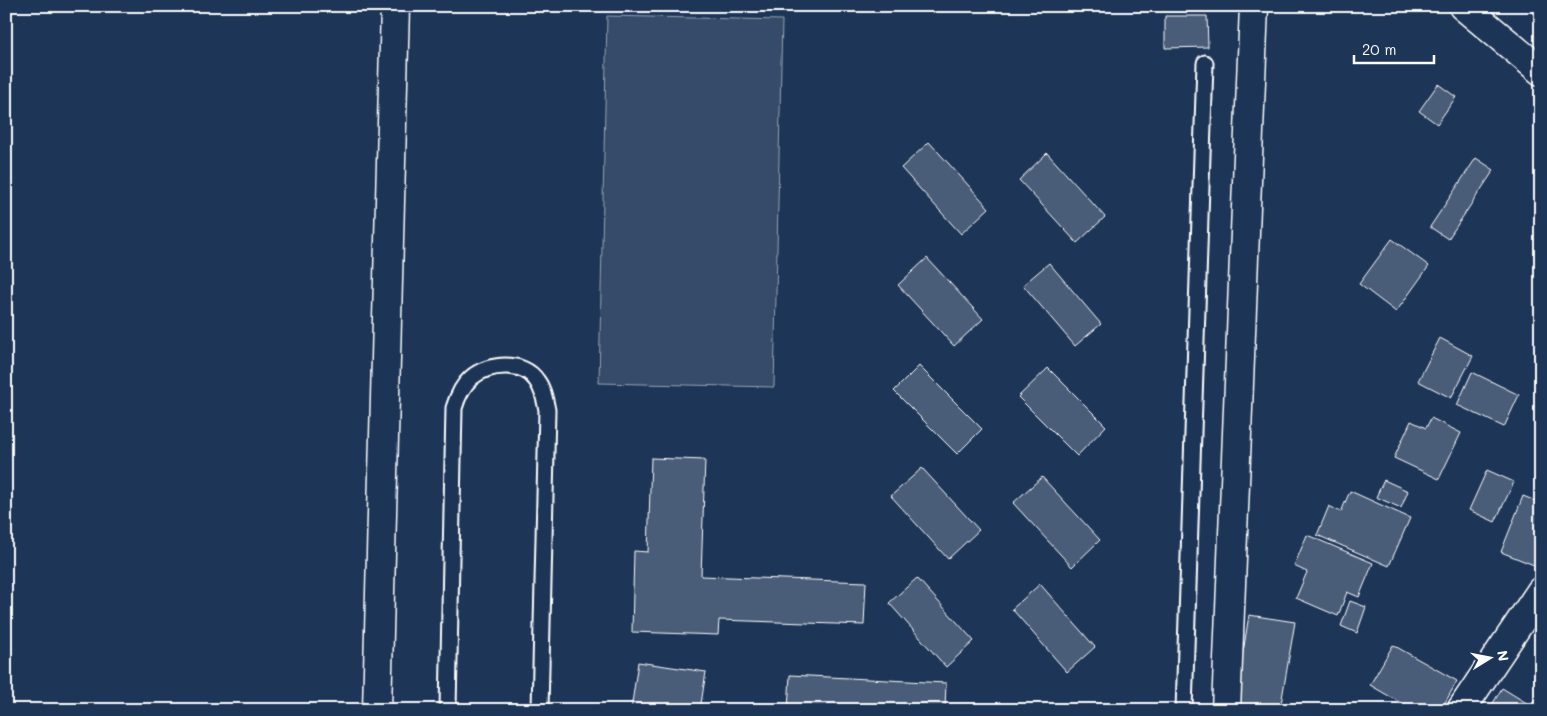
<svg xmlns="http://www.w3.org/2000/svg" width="1547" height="716" font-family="Mali,sans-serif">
  <rect width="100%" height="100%" fill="#1d3557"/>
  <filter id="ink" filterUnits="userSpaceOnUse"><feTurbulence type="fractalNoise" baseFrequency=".02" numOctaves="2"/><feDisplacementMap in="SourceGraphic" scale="10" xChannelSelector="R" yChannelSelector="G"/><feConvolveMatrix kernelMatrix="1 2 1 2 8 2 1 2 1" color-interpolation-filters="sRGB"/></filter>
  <g filter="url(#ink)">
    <!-- green -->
    <polygon fill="#364b69" stroke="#9aa5b4" points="607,16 782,20 774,387 599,383"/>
    <!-- building -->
    <g fill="#4a5d79" stroke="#fff">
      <polygon points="1165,16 1207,16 1208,47 1165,48"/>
      <polygon points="1438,84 1456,97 1437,124 1419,111"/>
      <polygon points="929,142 989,208 961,234 901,168"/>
      <polygon points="1047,153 1105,217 1077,243 1019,180"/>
      <polygon points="1476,158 1494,170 1448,239 1430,227"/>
      <polygon points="1392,239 1429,266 1396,312 1359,284"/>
      <polygon points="927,258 983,319 954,346 898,285"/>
      <polygon points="1049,263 1101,324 1075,346 1023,285"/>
      <polygon points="1440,338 1473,356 1451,398 1418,381"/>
      <polygon points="919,366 982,429 957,454 894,391"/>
      <polygon points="1048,368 1106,426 1077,456 1018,397"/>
      <polygon points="1472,372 1519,395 1504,427 1457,405"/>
      <polygon points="1431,418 1461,433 1439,479 1394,458 1411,421 1426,428"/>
      <polygon points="651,458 705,460 701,576 866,582 864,625 719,620 718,635 632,632 634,551 648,552"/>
      <polygon points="922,468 979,530 948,559 891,496"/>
      <polygon points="1487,470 1514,482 1495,522 1469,510"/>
      <polygon points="1042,477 1100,540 1072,567 1013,503"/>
      <polygon points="1384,480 1408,491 1401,508 1376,497"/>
      <polygon points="1350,491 1410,518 1389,566 1317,535 1329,506 1341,512"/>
      <polygon points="1523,496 1541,503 1539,567 1501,552"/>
      <polygon points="1307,535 1373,563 1359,597 1347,592 1338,616 1296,598 1307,572 1294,566"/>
      <polygon points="917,578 974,641 946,667 889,603"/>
      <polygon points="1040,584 1095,647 1067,672 1012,609"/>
      <polygon points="1350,601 1366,607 1357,633 1341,626"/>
      <polygon points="1249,615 1295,622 1280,710 1234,710"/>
      <polygon points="1393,645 1457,681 1441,710 1413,710 1370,685"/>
      <polygon points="638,662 706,672 700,710 631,710"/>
      <polygon points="790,675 946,683 945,710 788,710"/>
      <polygon points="1502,688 1538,710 1489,710"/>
    </g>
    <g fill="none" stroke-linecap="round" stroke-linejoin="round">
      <!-- service casing -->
      <g stroke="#fff" stroke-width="19">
        <g id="service">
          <path d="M 448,710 L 454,408 C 457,398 462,386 471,378 C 488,363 524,360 537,381 C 543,389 545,400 547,410 L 540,710"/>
          <polyline points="1184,710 1205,63"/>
        </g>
      </g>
      <!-- minor casing -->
      <g stroke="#fff" stroke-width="31">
        <g id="minor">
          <polyline points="377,710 395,6"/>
          <polyline points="1226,710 1254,6"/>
          <polyline points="1461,710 1541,591"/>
        </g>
      </g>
      <!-- tertiary casing -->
      <g stroke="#fff" stroke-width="31">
        <polyline id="tertiary" points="1463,6 1541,71"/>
      </g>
      <!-- service -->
      <use href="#service" stroke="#1d3557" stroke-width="15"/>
      <!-- minor -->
      <use href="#minor" stroke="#1d3557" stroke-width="28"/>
      <!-- tertiary -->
      <use href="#tertiary" stroke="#1d3557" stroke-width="28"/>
    </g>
  </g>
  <!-- margin -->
  <rect width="1547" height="716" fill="none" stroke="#1d3557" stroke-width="25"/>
  <rect x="12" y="12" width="1522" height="691" fill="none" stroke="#fff" stroke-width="2" filter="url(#ink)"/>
  <!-- north arrow -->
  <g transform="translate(1490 658) rotate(80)" stroke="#1d3557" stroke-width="4" paint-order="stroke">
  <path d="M0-4L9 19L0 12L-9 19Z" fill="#ffffff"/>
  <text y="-8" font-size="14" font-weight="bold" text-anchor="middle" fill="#ffffff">N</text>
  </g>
  <!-- scale -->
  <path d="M1354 55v8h80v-8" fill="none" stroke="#ffffff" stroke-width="2.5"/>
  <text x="1362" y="55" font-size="15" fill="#ffffff" stroke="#1d3557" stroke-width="4" paint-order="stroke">20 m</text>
</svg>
